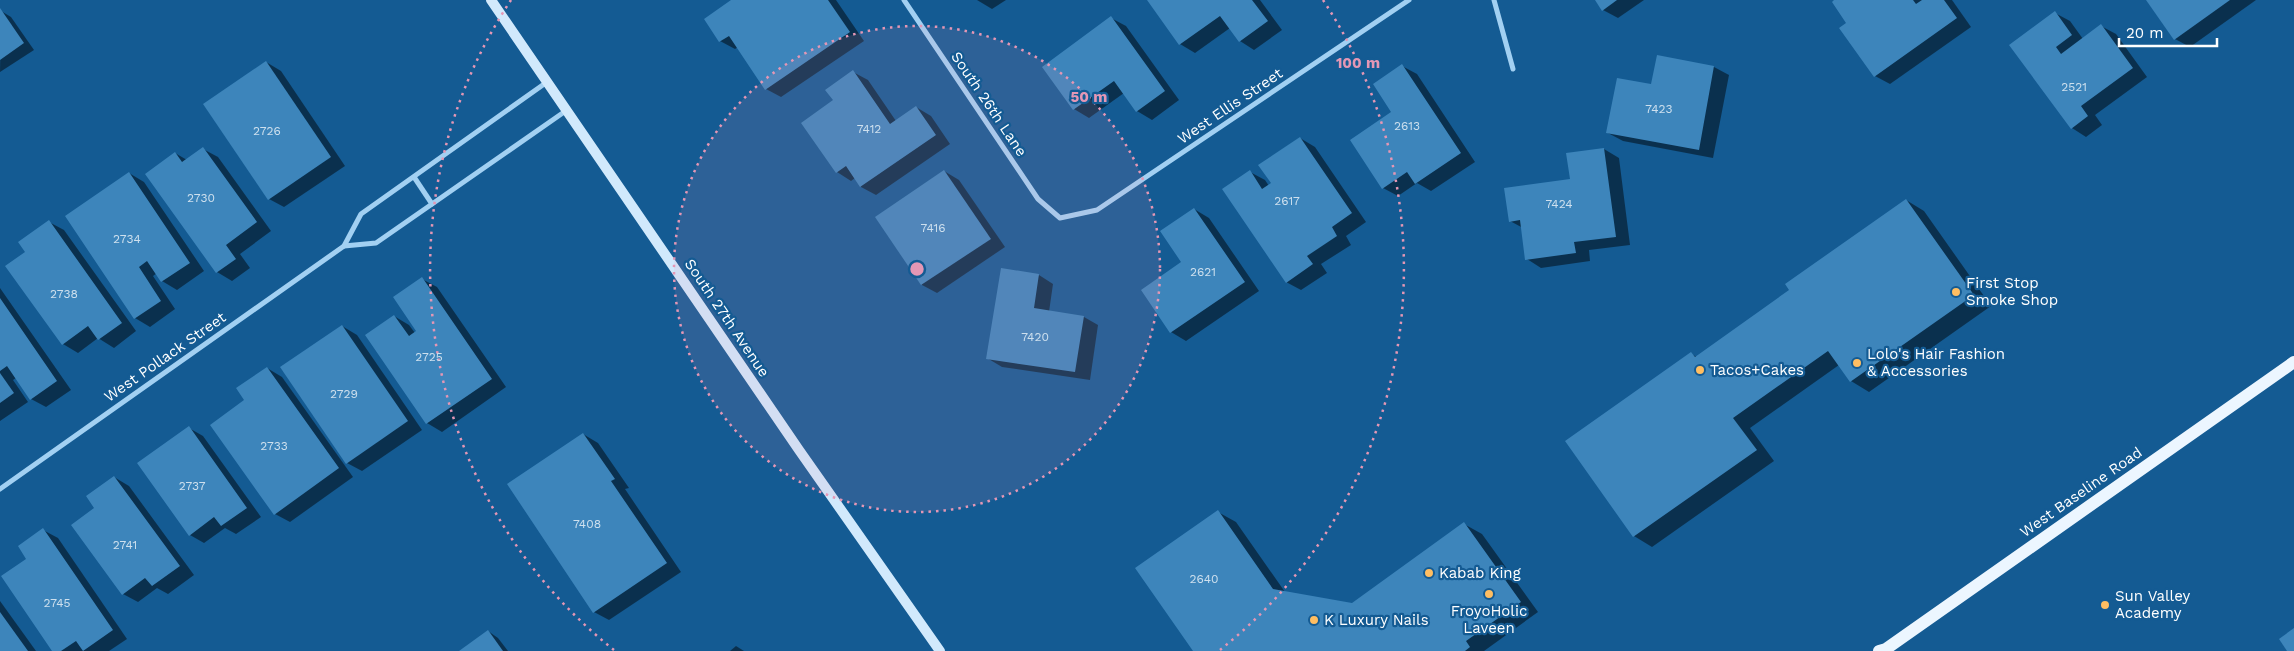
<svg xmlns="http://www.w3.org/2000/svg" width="2294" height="651" font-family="'Work Sans',sans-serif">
  <rect width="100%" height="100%" fill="#145b93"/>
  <!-- shadow -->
  <g fill="#0007">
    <polygon points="734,0 836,0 864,41 781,97 766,89 738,47 735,49 720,41"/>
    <polygon points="977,0 1006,0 992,9"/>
    <polygon points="1148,0 1260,0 1282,30 1254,50 1240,41 1230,28 1195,53 1180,44"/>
    <polygon points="1596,0 1644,0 1618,18 1603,10"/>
    <polygon points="1837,0 1952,0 1971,27 1890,84 1875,76"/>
    <polygon points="2147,0 2256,0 2190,47 2175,39"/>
    <polygon points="1,11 11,17 34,50 0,72"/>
    <polygon points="2055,13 2070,21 2083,39 2101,26 2116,34 2147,77 2095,115 2102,125 2086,137 2072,128 2011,45"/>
    <polygon points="1111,18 1126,26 1179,100 1152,120 1137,111 1124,93 1089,118 1074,109"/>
    <polygon points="1658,57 1714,67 1729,75 1713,158 1623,141 1608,133 1652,86"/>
    <polygon points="266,62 281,71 345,166 284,207 269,199"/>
    <polygon points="1402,66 1417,74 1475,162 1431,191 1417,183 1398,196 1383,188"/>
    <polygon points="853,72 868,80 896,121 916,107 931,116 950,144 876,195 861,187 855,178 851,181 837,172 835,101"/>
    <polygon points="1300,138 1315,147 1366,222 1346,236 1351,245 1321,264 1327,273 1301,290 1286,282 1250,172 1265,180 1269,186 1272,184"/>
    <polygon points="203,149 218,157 271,231 240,254 250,268 232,281 217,272 175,153 187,160"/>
    <polygon points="1604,149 1619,158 1630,245 1589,250 1590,261 1541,268 1527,259 1523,228 1510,221 1571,180"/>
    <polygon points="944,171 959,180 1005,247 937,293 922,285 877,217"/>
    <polygon points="129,173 144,182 204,271 177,290 162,281 157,273 153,276 175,309 150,327 135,318"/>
    <polygon points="1906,200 1924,211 1991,306 1869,392 1851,381 1839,365 1750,428 1774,461 1652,547 1634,536 1567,441 1691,354 1697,357 1791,291"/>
    <polygon points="1194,209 1209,218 1259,291 1186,341 1171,332 1143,290 1183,262"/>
    <polygon points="49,222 64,230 136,331 114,348 98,338 78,353 63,344 27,252"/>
    <polygon points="1039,275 1053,284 1049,312 1084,317 1098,325 1090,380 1002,367 987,358"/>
    <polygon points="422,279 437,287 506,387 442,432 427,423 394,316 409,325 415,333 418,331"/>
    <polygon points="0,288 71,390 46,407 31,399 16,378 13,380 28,402 0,421"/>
    <polygon points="342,326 357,335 422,430 362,471 347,463"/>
    <polygon points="267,368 282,377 353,477 290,522 275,514"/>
    <polygon points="189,428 203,436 261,517 236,534 225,528 204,543 190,535"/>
    <polygon points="583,434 598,443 629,488 625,489 681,572 609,620 594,612"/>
    <polygon points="114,477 129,486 194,575 168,594 157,588 138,602 123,594 96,508"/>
    <polygon points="1218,512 1236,522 1285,592 1352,604 1464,524 1482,534 1538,612 1484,651 1194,651"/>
    <polygon points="43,530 58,538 127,639 109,651 54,651"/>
    <polygon points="0,601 36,651 0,651"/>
    <polygon points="488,631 498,638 508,651 461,651"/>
    <polygon points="736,646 744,651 730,651"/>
  </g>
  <!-- building -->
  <g fill="#3d85bb">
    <polygon points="731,0 828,0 850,32 765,90 729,36 719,42 704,19"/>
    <polygon points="1147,0 1252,0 1268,21 1239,42 1220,16 1179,45"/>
    <polygon points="1595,0 1617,0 1602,11"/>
    <polygon points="1834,0 1913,0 1916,4 1922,0 1944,0 1957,18 1874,77 1839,28 1846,23 1832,2"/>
    <polygon points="2146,0 2230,0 2174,40"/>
    <polygon points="0,8 24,43 0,60"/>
    <polygon points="2055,11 2072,35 2056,47 2061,54 2101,24 2133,68 2081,106 2088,116 2071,129 2009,45"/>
    <polygon points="1111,16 1165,91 1136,112 1114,81 1073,110 1042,67"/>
    <polygon points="1657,55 1714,66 1699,150 1606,133 1617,78 1651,84"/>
    <polygon points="266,61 331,157 268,200 203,104"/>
    <polygon points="1402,64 1461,153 1415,184 1407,172 1382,189 1350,140 1391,112 1373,84"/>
    <polygon points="853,70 890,124 916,106 936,135 860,187 846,166 836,173 801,123 833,100 825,90"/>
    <polygon points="1300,137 1352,213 1332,227 1337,236 1307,256 1313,264 1286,283 1222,189 1250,170 1262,189 1271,183 1258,165"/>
    <polygon points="203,147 257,222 226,245 236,259 216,273 145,174 175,152 182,162"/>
    <polygon points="1604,148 1616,237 1574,242 1576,253 1525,260 1520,220 1509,222 1504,188 1570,179 1566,153"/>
    <polygon points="944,170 991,239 921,285 875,217"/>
    <polygon points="129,172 190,263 161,282 147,261 139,267 161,301 134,319 65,216"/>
    <polygon points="1906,199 1974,295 1850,382 1828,351 1733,418 1757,450 1633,537 1565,441 1691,352 1695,357 1789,290 1785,284"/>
    <polygon points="1194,208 1245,282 1170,333 1141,290 1181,262 1160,231"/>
    <polygon points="49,220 122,323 98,340 88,326 62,345 5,266 25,252 18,242"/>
    <polygon points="1001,268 1039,274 1034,308 1084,316 1075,372 986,359"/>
    <polygon points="422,277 492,379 426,424 365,335 394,315 409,336 416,331 393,297"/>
    <polygon points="0,298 57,381 30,400 7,366 0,371"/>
    <polygon points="342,325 408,421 346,464 280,367"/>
    <polygon points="267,367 339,468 274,515 210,425 244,400 236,388"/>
    <polygon points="0,373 14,393 0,403"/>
    <polygon points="189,426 247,508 221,526 214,517 189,536 137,463"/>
    <polygon points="583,433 615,479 611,481 667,563 593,613 507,484"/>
    <polygon points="114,476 180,566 152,586 145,578 122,595 71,525 94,508 86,496"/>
    <polygon points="1218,510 1273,589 1352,603 1464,522 1521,602 1466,641 1470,647 1465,651 1193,651 1135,568"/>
    <polygon points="43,528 113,630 83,651 76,641 61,651 52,651 1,576 26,559 18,546"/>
    <polygon points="0,612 28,651 0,651"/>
    <polygon points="2294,628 2294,651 2287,651 2279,639"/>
    <polygon points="488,630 503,651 459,651"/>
  </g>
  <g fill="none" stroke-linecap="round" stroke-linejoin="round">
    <!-- minor -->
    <g stroke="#a2d0f2" stroke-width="5">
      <polyline points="904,0 1038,199 1060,218 1097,210 1409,0"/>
      <polyline points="1494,0 1513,69"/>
      <polyline points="414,177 432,204"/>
      <polyline points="344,246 376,243 567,110"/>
      <polyline points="0,489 344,246 361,214 547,82"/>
    </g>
    <!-- secondary -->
    <polyline stroke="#d1e9fc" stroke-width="10" points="491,0 799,450 940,651"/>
    <!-- primary -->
    <polyline stroke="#ecf6ff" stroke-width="12" points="1879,651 1886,649 2294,362"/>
  </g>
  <!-- distance rings -->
  <circle cx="917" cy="269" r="243" fill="#e497b5" fill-opacity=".12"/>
  <g fill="none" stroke="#e497b5" stroke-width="2.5" stroke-dasharray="2.5 5">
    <circle cx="917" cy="269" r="243"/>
    <path d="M614 650A487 487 0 0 1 511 0M1323 0A487 487 0 0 1 1220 650"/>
  </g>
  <!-- markers -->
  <g fill="#ffbe62" stroke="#145b93" stroke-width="2">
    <circle cx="1956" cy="292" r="5"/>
    <circle cx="1857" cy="363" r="5"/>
    <circle cx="1700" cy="370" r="5"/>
    <circle cx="1429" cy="573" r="5"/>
    <circle cx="1489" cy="594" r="5"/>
    <circle cx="2105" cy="605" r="5"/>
    <circle cx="1314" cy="620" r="5"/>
  </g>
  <g text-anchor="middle" stroke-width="4.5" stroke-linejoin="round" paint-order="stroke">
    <!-- number labels -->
    <g font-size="12" fill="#cee0ee">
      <text x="2074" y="91">2521</text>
      <text x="1659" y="113">7423</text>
      <text x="1407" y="130">2613</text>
      <text x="869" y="133">7412</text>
      <text x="267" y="135">2726</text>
      <text x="201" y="202">2730</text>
      <text x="1287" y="205">2617</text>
      <text x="1559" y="208">7424</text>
      <text x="933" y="232">7416</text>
      <text x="127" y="243">2734</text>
      <text x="1203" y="276">2621</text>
      <text x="64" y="298">2738</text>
      <text x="1035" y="341">7420</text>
      <text x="429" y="361">2725</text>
      <text x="344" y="398">2729</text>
      <text x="274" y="450">2733</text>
      <text x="192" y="490">2737</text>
      <text x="587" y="528">7408</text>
      <text x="125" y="549">2741</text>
      <text x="1204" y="583">2640</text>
      <text x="57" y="607">2745</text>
    </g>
    <!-- street labels -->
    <g font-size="15" fill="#fff" stroke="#145b93">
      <text transform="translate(989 104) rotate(56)" y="5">South 26th Lane</text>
      <text transform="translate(1230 106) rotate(-34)" y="5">West Ellis Street</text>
      <text transform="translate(727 318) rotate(56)" y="5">South 27th Avenue</text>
      <text transform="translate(165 357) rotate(-35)" y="5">West Pollack Street</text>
      <text transform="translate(2081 492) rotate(-35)" y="5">West Baseline Road</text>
    </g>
    <!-- poi labels -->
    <g font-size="15" fill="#fff" stroke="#145b93" text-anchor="start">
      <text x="1966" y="288">First Stop<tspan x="1966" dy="17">Smoke Shop</tspan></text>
      <text x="1867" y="359">Lolo's Hair Fashion<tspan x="1867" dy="17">&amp; Accessories</tspan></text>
      <text x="1710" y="375">Tacos+Cakes</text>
      <text x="1439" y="578">Kabab King</text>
      <text x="2115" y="601">Sun Valley<tspan x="2115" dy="17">Academy</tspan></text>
      <text x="1489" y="616" text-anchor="middle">FroyoHolic<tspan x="1489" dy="17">Laveen</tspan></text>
      <text x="1324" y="625">K Luxury Nails</text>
    </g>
  </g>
  <circle cx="917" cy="269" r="8" fill="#e497b5" stroke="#145b93" stroke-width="2.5"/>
  <g font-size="15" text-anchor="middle" font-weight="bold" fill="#e497b5" stroke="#145b93" stroke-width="4.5" stroke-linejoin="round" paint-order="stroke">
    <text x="1358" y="68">100 m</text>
    <text x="1089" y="102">50 m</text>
  </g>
  <!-- scale -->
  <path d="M2119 38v8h98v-8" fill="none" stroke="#ffffff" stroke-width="2.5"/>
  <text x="2126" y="38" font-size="15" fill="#ffffff" stroke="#145b93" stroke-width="4" paint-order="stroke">20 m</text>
</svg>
